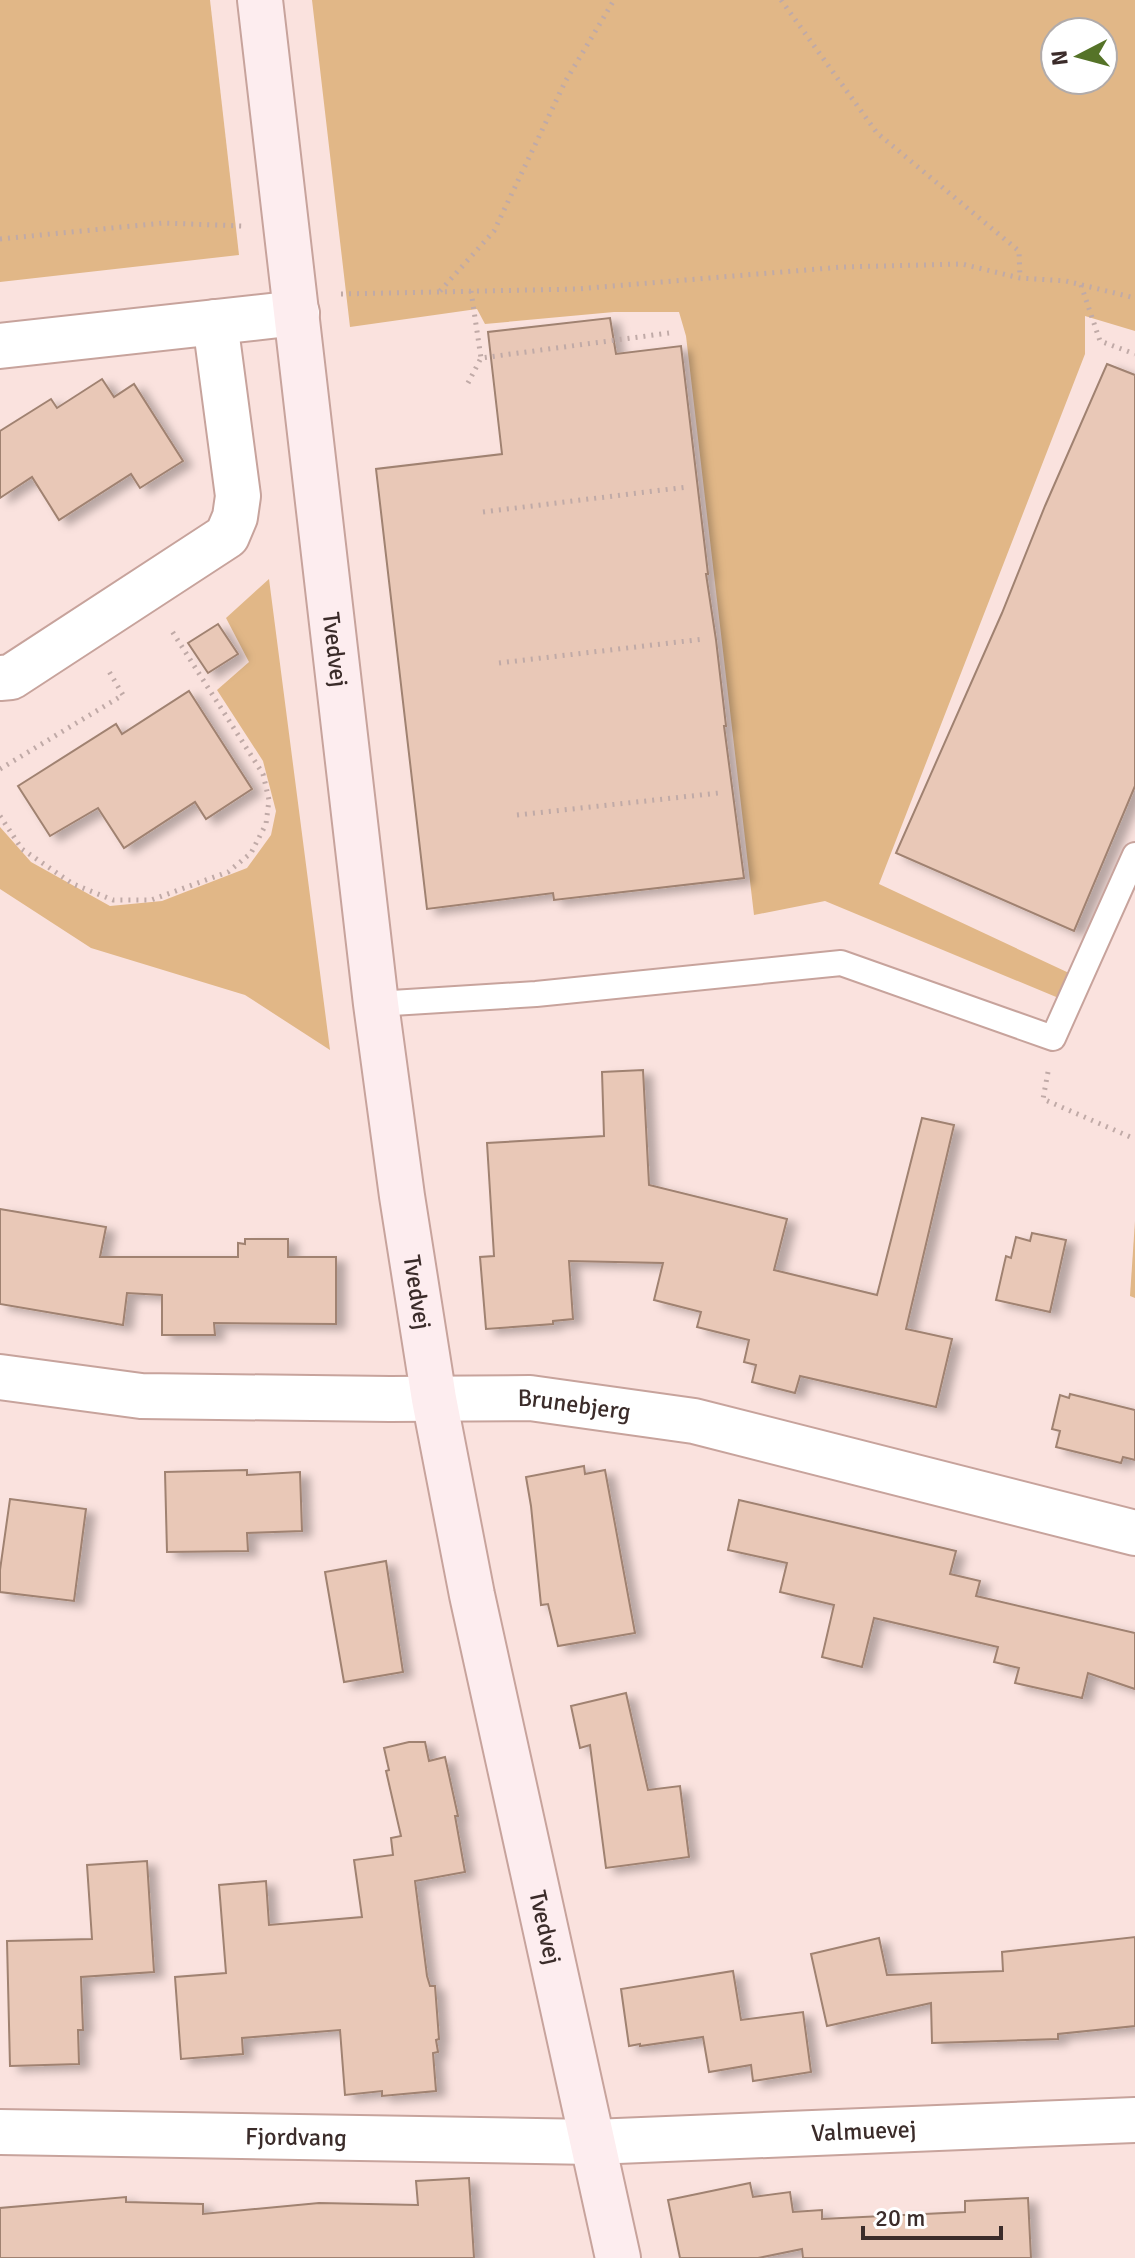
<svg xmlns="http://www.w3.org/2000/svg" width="1135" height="2258" font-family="Signika,sans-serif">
  <defs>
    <filter id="shadow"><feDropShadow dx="9" dy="5" stdDeviation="4" flood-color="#0004"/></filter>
  </defs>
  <rect width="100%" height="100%" fill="#fae2de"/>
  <!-- green -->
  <g fill="#e1b787" fill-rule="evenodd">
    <polygon points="0,0 210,0 239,255 0,282"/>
    <path d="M 312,0 L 1135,0 L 1135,331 L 1085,316 L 1085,354 L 879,884 L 1069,973 L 1061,999 L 825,901 L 754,915 L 686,336 L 679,312 L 614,312 L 485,324 L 477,309 L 350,327 ZM 1055,32 L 1103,32 L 1103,80 L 1055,80 Z"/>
    <polygon points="269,579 330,1050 245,995 91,948 0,889 0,827 31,862 110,906 162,901 247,868 271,835 276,811 263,761 217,690 249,662 226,618"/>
    <polygon points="1135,1221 1135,1298 1130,1296"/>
  </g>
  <!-- building -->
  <g fill="#e9c8b7" stroke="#a08271" stroke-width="2" filter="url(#shadow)">
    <polygon points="610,318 616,354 681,346 708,574 706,574 716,640 726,726 724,726 744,878 554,900 553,893 427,909 376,469 502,454 488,332"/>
    <polygon points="1107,364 1135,375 1135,786 1074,931 896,853 1002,613 1045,506"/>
    <polygon points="102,379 114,397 134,384 183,461 140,488 131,474 59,520 32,477 0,498 0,431 51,399 57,408"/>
    <polygon points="218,624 238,654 208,673 188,643"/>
    <polygon points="189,691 252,789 206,819 195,802 124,848 98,808 50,836 18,786 116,724 122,734"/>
    <polygon points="643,1070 649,1185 787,1219 774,1270 877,1295 922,1118 954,1125 906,1329 952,1339 936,1407 800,1376 795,1393 752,1382 756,1365 744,1362 749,1340 697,1327 701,1312 654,1300 663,1263 569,1261 573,1319 553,1321 553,1324 486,1329 480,1257 494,1256 487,1143 604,1136 602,1072"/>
    <polygon points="0,1209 106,1227 100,1257 238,1257 238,1243 245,1244 245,1239 288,1239 288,1257 336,1257 336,1324 214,1323 215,1335 162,1335 162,1295 127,1293 123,1325 0,1304"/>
    <polygon points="1032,1233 1066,1240 1050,1312 996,1300 1006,1256 1011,1258 1016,1237 1030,1241"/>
    <polygon points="1070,1394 1135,1410 1135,1460 1123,1457 1121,1463 1056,1447 1060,1431 1052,1429 1060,1395 1069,1398"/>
    <polygon points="584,1466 585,1474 605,1470 635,1633 558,1646 548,1604 541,1605 531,1506 526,1477"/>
    <polygon points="247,1470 247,1475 300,1472 302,1531 247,1533 248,1551 167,1552 165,1472"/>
    <polygon points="10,1499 86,1509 74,1601 0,1592 0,1570"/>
    <polygon points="739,1500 956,1551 950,1574 980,1581 976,1596 1135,1633 1135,1689 1088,1673 1082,1698 1015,1683 1019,1668 994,1662 998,1647 874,1618 862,1667 822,1657 834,1605 780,1592 787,1563 728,1550"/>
    <polygon points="386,1561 403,1672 344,1682 325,1572"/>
    <polygon points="626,1693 648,1790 680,1786 689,1857 606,1868 590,1745 580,1748 571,1706"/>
    <polygon points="409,1742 425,1742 429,1761 445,1757 458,1816 455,1816 465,1872 415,1881 427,1976 430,1986 435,1986 439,2039 436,2040 438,2052 433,2053 436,2091 382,2096 382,2091 345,2095 340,2030 242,2038 243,2054 181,2059 175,1977 226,1973 219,1885 266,1881 269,1925 362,1917 354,1860 393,1855 391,1838 401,1836 386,1771 389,1770 384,1748"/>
    <polygon points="147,1861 154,1972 81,1977 83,2030 78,2030 79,2064 10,2066 7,1941 92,1939 87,1865"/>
    <polygon points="1135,1937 1135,2026 1058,2034 1058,2039 932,2043 931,2003 827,2026 811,1954 879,1938 887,1975 1003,1971 1002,1952"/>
    <polygon points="733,1971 741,2020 803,2012 811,2072 753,2081 751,2065 709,2072 703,2037 640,2046 640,2044 629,2046 621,1989"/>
    <polygon points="469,2178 474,2258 0,2258 0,2208 126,2197 126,2202 203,2204 203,2214 319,2203 418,2205 416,2181"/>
    <polygon points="750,2183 753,2197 790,2192 793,2212 822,2210 822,2219 965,2212 965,2201 1028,2198 1031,2258 803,2258 802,2249 758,2258 680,2258 668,2200"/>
  </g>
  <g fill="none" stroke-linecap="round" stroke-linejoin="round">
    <!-- lane casing -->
    <g stroke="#c7a39c" stroke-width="28">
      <polyline id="lane" points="376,1004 536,994 841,963 1053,1038 1135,855"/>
    </g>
    <!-- street casing -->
    <g stroke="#c7a39c" stroke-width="48">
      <g id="street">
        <polyline points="0,346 297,313"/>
        <polyline points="0,678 11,677 227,536 235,517 238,496 215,322"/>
        <path id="s1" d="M 0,1377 L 141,1396 L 390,1399 L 530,1398 L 694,1421 L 1135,1533"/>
        <path id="s2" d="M 0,2132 L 593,2142 L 1135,2120"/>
      </g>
    </g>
    <!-- secondary casing -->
    <g stroke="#c7a39c" stroke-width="48">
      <g id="secondary">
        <path id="s3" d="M 260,0 L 376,1004 L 402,1196 L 434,1399 L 472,1595 L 618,2258"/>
      </g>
    </g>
    <!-- path -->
    <g stroke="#c0aaa7" stroke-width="5" stroke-dasharray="2 6" stroke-linecap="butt">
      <polyline points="781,0 877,133 1019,251 1020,278"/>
      <polyline points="0,239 163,223 242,226"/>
      <polyline points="1081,285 1100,341 1135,354"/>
      <polyline points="440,291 494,231 565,82 614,0"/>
      <polyline points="471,291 481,358"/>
      <polyline points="341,294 577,289 842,267 962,264 1020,278 1066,281 1135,298"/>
      <polyline points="468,383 481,358 669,333"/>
      <polyline points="483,512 687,487"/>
      <polyline points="499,663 704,639"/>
      <polyline points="0,769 123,695 107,668"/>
      <polyline points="517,815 719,793"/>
      <polyline points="0,816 22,849 73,884 113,900 151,900 228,872 251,853 266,824 269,800 263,774 170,628"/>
      <polyline points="1048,1072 1043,1099 1135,1139"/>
    </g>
    <!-- lane -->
    <use href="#lane" stroke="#fff" stroke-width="24"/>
    <!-- street -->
    <use href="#street" stroke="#fff" stroke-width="44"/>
    <!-- secondary -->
    <use href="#secondary" stroke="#fdedef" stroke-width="44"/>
  </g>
  <g text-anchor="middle" stroke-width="8" stroke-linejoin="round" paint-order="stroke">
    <!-- street labels -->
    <g font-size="24" fill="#3b2c2a" stroke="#fff">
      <text dy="8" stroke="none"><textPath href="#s3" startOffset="654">Tvedvej</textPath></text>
      <text dy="8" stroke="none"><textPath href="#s3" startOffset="1302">Tvedvej</textPath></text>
      <text dy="8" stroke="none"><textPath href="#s1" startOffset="576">Brunebjerg</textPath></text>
      <text dy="8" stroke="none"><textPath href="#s3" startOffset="1950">Tvedvej</textPath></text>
      <text dy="8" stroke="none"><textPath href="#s2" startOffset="864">Valmuevej</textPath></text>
      <text dy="8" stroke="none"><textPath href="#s2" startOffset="296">Fjordvang</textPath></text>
    </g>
  </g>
  <!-- north arrow -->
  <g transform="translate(1079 56) rotate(264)"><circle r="38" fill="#ffffff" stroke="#b1abaa" stroke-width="2"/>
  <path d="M0-6L14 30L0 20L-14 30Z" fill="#557328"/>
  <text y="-12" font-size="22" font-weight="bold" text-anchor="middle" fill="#3b2c2a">N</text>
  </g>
  <!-- scale -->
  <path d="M863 2226v12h138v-12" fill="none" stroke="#3b2c2a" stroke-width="4"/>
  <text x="875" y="2226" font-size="24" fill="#3b2c2a" stroke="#ffffff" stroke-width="6" paint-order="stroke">20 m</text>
</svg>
